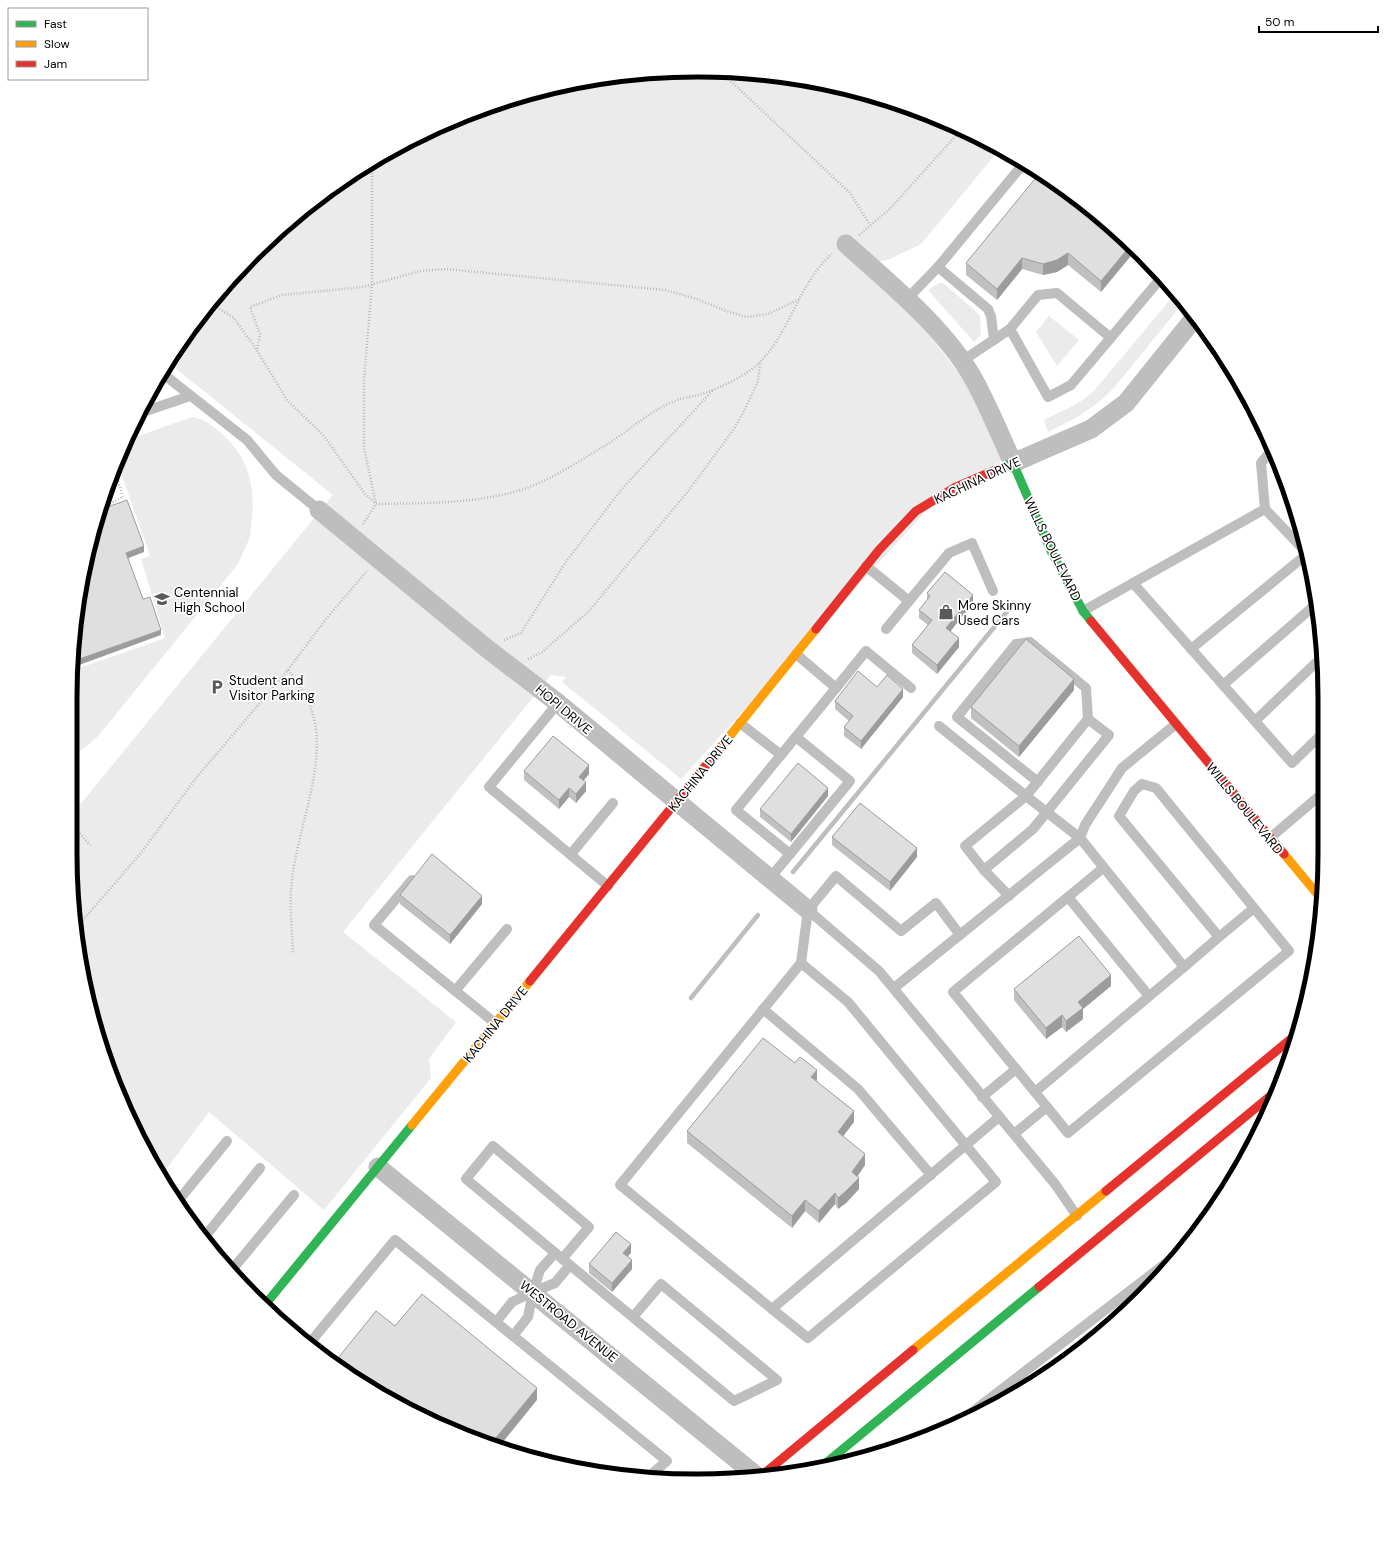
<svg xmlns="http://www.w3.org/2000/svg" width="1395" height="1551" font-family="'DM Sans',sans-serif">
  <rect width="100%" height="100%" fill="#fff"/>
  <!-- green -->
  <g fill="#ebebeb">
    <polygon points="657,71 780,75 899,103 1000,149 921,244 890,259 873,263 983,404 1005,459 940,496 681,779 562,682 566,677 551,675 343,932 456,1022 429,1059 431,1078 324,1210 209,1112 162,1175 135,1131 103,1055 82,976 70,854 70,817 333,495 169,363 226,284 316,200 420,135 535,91"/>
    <polygon points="939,283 943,283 980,315 981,335 974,342 928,290"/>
    <path d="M 1175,294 L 1183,303 L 1113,389 C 1094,409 1072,420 1048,432 L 1044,421 L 1046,419 L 1077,404 L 1093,392 Z"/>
    <polygon points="1049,316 1079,340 1057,366 1036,332"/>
    <path d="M 192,417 C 206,419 214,427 225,437 C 248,458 255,486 252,517 C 251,523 251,530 250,536 C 247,545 242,555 238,564 L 99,735 L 85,748 L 71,755 L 71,671 L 165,638 L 141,559 L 150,556 L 117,461 L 127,440 Z"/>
  </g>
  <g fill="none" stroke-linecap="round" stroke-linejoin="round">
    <!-- stream -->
    <g stroke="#bebebe" stroke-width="4.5">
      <polyline points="793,872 1014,603"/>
      <polyline points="691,998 758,915"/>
    </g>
    <!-- path -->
    <g stroke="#b9b9b9" stroke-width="2.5" stroke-dasharray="1 2" stroke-linecap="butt">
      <polyline points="722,73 850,193 870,225"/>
      <polyline points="372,164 372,284 364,380 364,448 376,504"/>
      <polyline points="859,235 891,208 960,131"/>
      <polyline points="212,304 234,318 256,349 287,400 324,436 365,494 376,504"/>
      <polyline points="257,349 260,334 250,307 282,295 363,287 420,271 446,269 665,290 697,299 726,311 747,317 768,314 800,299"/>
      <polyline points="102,508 123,497 114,469"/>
      <path d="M 363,524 L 376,504 C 424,503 474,504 521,490 C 549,481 576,463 601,448 C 626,434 648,411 675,401 C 684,397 693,397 702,394 C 721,387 745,377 760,362 C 790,332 800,281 832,254"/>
      <polyline points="504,640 521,633 565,563 621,490 713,390"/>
      <polyline points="528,659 541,653 589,611 689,490 734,429 745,409 758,381 760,363"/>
      <path d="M 288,670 C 297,682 306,694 311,709 C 330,758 297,829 292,880 C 289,903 292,929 293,953"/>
      <polyline points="70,822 90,845"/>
      <polyline points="77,927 141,853 196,778 288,670 326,619 367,571"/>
    </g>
    <!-- lane -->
    <g stroke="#bebebe" stroke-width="10">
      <polyline points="938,267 1024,163"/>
      <polyline points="907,299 938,267 988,309 991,316 994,340"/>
      <polyline points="1111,338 1057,293 1038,295 1010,329 1048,397 1071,385 1161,278"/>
      <polyline points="962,361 1010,329"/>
      <polyline points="162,373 247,440 276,475 319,510"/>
      <polyline points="140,413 190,396"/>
      <polyline points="1265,509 1261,463 1272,450"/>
      <polyline points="866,566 909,601 949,553 972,543 993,591"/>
      <polyline points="1133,583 1292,763 1324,732"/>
      <polyline points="1083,611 1265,509 1306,552"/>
      <polyline points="886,629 909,601"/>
      <polyline points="1191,649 1307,554"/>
      <polyline points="1223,685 1315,605"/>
      <polyline points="836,688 866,651 911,688"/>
      <polyline points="558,703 489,787 608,886"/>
      <polyline points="1255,721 1323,656"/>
      <polyline points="740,723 781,755 736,810 790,854 770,878"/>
      <polyline points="939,726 1026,796 965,846 984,870 1033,829 1109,735 1088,719"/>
      <polyline points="781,755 836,688 796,654"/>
      <polyline points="1270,838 1324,792"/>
      <polyline points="571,854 613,803"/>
      <polyline points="790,854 850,781 796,737"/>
      <polyline points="984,870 1009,896"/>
      <polyline points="412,880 374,925 495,1023"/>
      <polyline points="1068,897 1149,996"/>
      <polyline points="808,910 879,971 1055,1184 1077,1216"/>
      <polyline points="960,935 936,903 901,931 836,876 808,910 801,963 620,1185 772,1309 999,1117"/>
      <polyline points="1219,937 1254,908"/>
      <polyline points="894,988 1080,838 1026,796 1088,719 1086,688 1030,642 1016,644 957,717 1038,782"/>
      <polyline points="455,991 507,929"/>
      <polyline points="763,1009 858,1089 931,1175"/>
      <polyline points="1016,1069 953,992 1103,868"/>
      <polyline points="982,1097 1016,1069 1035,1092"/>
      <polyline points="1047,1107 1068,1133 1289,951 1156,788 1142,784 1134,791 1119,816 1219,937 1184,967"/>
      <polyline points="1014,1134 1047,1107 1035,1092 1184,967 1080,838 1085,825 1122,768 1176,724"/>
      <polyline points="178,1201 227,1141"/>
      <polyline points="203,1239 260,1168"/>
      <polyline points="555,1253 540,1270 533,1292 555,1283 570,1265"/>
      <polyline points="562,1259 589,1227 493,1146 466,1179 734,1401 777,1380 661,1284 633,1317"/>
      <polyline points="231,1271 294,1195"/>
      <polyline points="772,1309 808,1338 996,1182 848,1002 801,963"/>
      <polyline points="496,1322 512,1302 533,1292"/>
      <polyline points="513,1336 528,1317 533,1292"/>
      <polyline points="308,1345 395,1240 667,1461 649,1476"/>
      <polyline points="958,1423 1170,1260 1172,1261"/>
    </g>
    <!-- street -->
    <g stroke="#bebebe" stroke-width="19">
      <path d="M 846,244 C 889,283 944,327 973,378 C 988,405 1000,435 1013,463 L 1091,429 L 1126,403 L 1196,316"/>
      <polyline points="319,510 485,647 558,703 808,910"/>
      <polyline points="378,1167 758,1477"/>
    </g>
    <!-- fast -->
    <g stroke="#30b455" stroke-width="9">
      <polyline points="998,469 1013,463 1052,553 1083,611 1091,621"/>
      <polyline points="264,1306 412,1125"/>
      <polyline points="820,1468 1039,1287"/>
    </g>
    <!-- slow -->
    <g stroke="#ff9f0a" stroke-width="9">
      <polyline points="720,748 816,629"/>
      <polyline points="1284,854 1323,901"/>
      <polyline points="412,1125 530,981"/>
      <polyline points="913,1350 1106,1191"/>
    </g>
    <!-- jam -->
    <g stroke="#e5322d" stroke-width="9">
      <polyline points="1091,621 1284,854"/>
      <polyline points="816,629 879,550 916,511 954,488 998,469"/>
      <polyline points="530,981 720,748"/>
      <polyline points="1106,1191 1297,1034"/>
      <polyline points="1039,1287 1275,1092"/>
      <polyline points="760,1477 913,1350"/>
    </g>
  </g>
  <!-- wall -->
  <g fill="#c0c0c0">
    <polygon points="1111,226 1101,292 1068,265 1057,272 1043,275 1022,269 997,300 966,275 966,263"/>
    <polygon points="927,593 973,603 950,631 959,647 937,674 912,653 912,645 928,625 919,618 919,610 927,600"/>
    <polygon points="877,687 903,697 861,749 844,736 844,727 849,721 835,709 835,701"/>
    <polygon points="1074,690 1019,757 971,718 971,707"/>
    <polygon points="524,771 589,774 583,781 586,791 576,803 569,797 559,809 524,780"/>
    <polygon points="828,796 791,842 760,817 760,809"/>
    <polygon points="832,837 917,857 890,891 832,845"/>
    <polygon points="400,895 482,904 450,944 400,904"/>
    <polygon points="1111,986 1083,1009 1083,1019 1066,1032 1062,1027 1046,1039 1014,1000 1014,989"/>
    <polygon points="817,1081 854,1122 843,1136 865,1165 857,1177 859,1189 846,1203 838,1209 835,1204 819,1223 805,1211 792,1228 687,1143 687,1131"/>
    <polygon points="631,1253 627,1256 632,1269 612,1292 589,1273 589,1264"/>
  </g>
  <!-- shaded-wall -->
  <g fill="#9c9c9c">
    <polygon points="1130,246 1135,251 1101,292 1101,281"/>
    <polygon points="1068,253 1068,265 1057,272 1043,275 1043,264"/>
    <polygon points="1022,258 1022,269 997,300 997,289"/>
    <polygon points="144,546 144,552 126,559 126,553"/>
    <polygon points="973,595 973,603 946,637 946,628"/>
    <polygon points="161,630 161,635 71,668 71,662"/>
    <polygon points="959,638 959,647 937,674 937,665"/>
    <polygon points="1074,679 1074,690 1019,757 1019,746"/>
    <polygon points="903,689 903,697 861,749 861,741"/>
    <polygon points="589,765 589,774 579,786 579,777"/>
    <polygon points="586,782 586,791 576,803 576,794"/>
    <polygon points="569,788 569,797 559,809 559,800"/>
    <polygon points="828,788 828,796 791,842 791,834"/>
    <polygon points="917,848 917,857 890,891 890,882"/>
    <polygon points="482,896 482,904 450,944 450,935"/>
    <polygon points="1111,975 1111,986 1083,1009 1083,1019 1066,1032 1066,1021 1078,1002"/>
    <polygon points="1062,1015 1062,1027 1046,1039 1046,1028"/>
    <polygon points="817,1070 817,1081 811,1077"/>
    <polygon points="854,1111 854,1122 838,1143 838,1132"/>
    <polygon points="865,1154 865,1165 852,1184 852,1172"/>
    <polygon points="859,1178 859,1189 846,1203 838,1209 838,1198"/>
    <polygon points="835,1193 835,1204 819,1223 819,1211"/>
    <polygon points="805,1200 805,1211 792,1228 792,1216"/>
    <polygon points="631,1244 631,1253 623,1261 623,1253"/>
    <polygon points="632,1260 632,1269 612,1292 612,1283"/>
    <polygon points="537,1388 537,1400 498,1448 490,1445"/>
  </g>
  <!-- building -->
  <g fill="#dfdfdf" stroke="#9c9c9c">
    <polygon points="1039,174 1111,226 1130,246 1101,281 1068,253 1057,260 1043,264 1022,258 997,289 966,263"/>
    <polygon points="127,500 144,546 126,553 143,599 150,597 161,630 71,662 71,657 82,575 102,509"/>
    <polygon points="945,572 973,595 946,628 959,638 937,665 912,645 932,620 919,610 930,596 927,593"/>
    <polygon points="1026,639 1074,679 1019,746 971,707"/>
    <polygon points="858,671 877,687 887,675 903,689 861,741 844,727 853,716 835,701"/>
    <polygon points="553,736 589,765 579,777 586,782 576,794 569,788 559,800 524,771"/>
    <polygon points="798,763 828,788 791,834 760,809"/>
    <polygon points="860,803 917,848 890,882 832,837"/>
    <polygon points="432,854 482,896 450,935 400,895"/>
    <polygon points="1079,936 1111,975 1078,1002 1083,1008 1066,1021 1062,1015 1046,1028 1014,989"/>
    <polygon points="763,1038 795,1063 800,1057 817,1070 811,1077 854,1111 838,1132 865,1154 852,1172 859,1178 846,1191 838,1198 835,1193 819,1211 805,1200 792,1216 687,1131"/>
    <polygon points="616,1232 631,1244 623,1253 632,1260 612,1283 589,1264"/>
    <polygon points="422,1294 537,1388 490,1445 420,1416 334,1363 376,1311 395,1326"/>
  </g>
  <!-- icons -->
  <defs>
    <g id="school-bare" transform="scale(1.2)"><path d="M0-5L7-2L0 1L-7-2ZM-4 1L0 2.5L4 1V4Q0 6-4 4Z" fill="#595959" stroke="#fff" stroke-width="2.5" paint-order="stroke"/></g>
    <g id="shop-bare" transform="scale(1.2)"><path d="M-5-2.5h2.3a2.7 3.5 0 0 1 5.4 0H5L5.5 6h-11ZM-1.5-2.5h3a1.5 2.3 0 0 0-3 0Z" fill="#595959" stroke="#fff" stroke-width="2.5" paint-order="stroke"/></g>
    <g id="parking-bare" transform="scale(1.2)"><path d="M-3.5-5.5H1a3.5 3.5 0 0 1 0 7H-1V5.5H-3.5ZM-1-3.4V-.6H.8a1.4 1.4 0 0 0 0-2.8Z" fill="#595959" stroke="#fff" stroke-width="2.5" paint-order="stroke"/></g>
  </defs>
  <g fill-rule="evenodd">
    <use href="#school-bare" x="162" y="599"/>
    <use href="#shop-bare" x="946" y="612"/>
    <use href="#parking-bare" x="217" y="687"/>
  </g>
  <g text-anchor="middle" stroke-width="3.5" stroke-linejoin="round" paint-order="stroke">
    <!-- street labels -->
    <g font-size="13" fill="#000" stroke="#fff">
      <text transform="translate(977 480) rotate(-25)" y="5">KACHINA DRIVE</text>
      <text transform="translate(1053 549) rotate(64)" y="5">WILLS BOULEVARD</text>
      <text transform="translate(564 709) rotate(40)" y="5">HOPI DRIVE</text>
      <text transform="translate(700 773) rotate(-51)" y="5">KACHINA DRIVE</text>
      <text transform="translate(1245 808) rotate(51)" y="5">WILLS BOULEVARD</text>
      <text transform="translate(495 1024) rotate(-51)" y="5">KACHINA DRIVE</text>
      <text transform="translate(569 1321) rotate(39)" y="5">WESTROAD AVENUE</text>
    </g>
    <!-- poi labels -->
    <g font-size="13" fill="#000" stroke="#fff" text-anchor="start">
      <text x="174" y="597">Centennial<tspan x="174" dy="15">High School</tspan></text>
      <text x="958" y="610">More Skinny<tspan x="958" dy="15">Used Cars</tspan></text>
      <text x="229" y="685">Student and<tspan x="229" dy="15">Visitor Parking</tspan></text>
    </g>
  </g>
  <!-- crop -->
  <path d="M0 0H1395V1551H0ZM697 77H698A620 620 0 0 1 1318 697V854A620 620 0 0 1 698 1474H697A620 620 0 0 1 77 854V697A620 620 0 0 1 697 77Z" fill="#fff" fill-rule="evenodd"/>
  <path fill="none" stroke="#000" stroke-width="5" d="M697 77H698A620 620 0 0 1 1318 697V854A620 620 0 0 1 698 1474H697A620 620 0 0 1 77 854V697A620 620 0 0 1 697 77Z"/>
  <!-- legend -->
  <rect x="8" y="8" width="140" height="72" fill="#ffffff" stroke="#999999"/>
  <rect x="16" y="21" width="20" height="6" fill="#30b455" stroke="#999999"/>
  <text x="44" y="28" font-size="12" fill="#000000">Fast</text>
  <rect x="16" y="41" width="20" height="6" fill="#ff9f0a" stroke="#999999"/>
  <text x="44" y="48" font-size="12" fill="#000000">Slow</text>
  <rect x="16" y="61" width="20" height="6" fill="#e5322d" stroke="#999999"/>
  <text x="44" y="68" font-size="12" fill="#000000">Jam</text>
  <!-- scale -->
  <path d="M1259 26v6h119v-6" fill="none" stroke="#000000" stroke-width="2"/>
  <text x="1265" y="26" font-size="12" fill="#000000" stroke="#ffffff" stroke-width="3" paint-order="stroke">50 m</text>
</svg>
